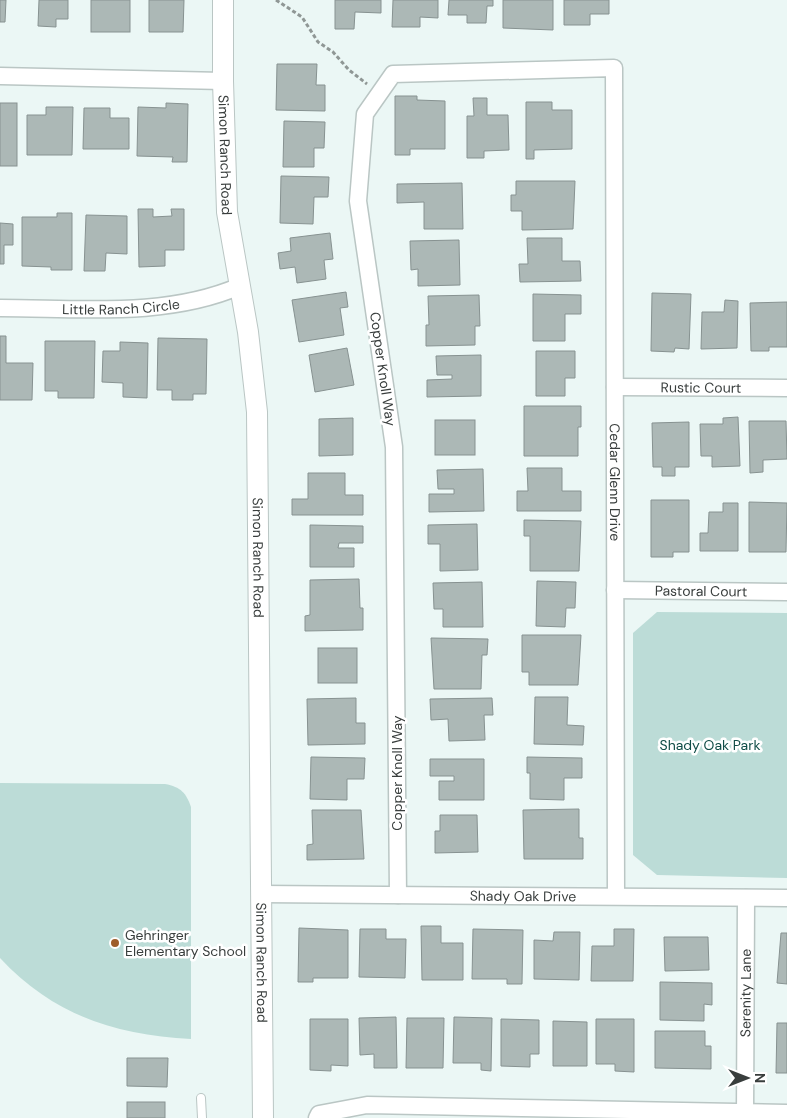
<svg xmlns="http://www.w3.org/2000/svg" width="787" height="1118" font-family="'DM Sans',sans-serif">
  <rect width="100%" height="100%" fill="#ebf7f5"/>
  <!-- green -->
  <g fill="#bcdcd7">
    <polygon points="657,612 787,613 787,878 657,875 633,855 633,633"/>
    <path d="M 0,783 L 165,784 C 181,787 186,793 191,807 L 191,1039 C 115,1035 53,1015 0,958 Z"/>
  </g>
  <!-- building -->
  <g fill="#acb8b6" stroke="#879291">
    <polygon points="0,0 6,0 5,22 0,22"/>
    <polygon points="39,0 68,0 68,19 56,19 56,27 38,26"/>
    <rect x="91" y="0" width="39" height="32"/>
    <polygon points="149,0 184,0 183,32 149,32"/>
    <polygon points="335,0 381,0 381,13 355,12 354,29 335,29"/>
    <polygon points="393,0 438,0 438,18 420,17 420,27 392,27"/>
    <polygon points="449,0 493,0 493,6 487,6 486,23 467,23 467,15 448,15"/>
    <polygon points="503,0 553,0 553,30 503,28"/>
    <polygon points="564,0 609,0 609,14 590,14 590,25 564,25"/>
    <polygon points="277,64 317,64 316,85 325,85 325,111 276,110"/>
    <polygon points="395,96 417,96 417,100 445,101 445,149 410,149 410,155 395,155"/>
    <polygon points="473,98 487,98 487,115 508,115 509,150 484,151 484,158 467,158 467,116 474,116"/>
    <polygon points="526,102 552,102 552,110 572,110 572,149 534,150 534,159 526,159"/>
    <rect x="0" y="103" width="17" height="63"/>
    <polygon points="166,103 188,104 187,162 172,162 173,157 137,156 138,107 166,108"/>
    <polygon points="46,107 73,107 72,155 27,155 27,115 46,115"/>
    <polygon points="84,108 110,108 110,118 129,118 129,149 83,149"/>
    <polygon points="284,121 325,122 324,148 314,148 314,167 283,167"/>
    <polygon points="281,176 329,177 328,197 314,197 313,224 280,223"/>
    <polygon points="516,181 575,181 573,229 522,230 522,211 511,211 511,195 516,195"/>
    <polygon points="462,183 463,229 424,229 424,202 397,203 397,184"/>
    <polygon points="138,209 153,209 153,217 172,216 171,209 184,209 184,250 165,250 165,266 139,267"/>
    <polygon points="57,213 72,213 72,270 51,270 51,267 22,266 22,217 57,217"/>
    <polygon points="86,215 127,216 127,254 106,253 105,271 84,271"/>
    <polygon points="0,223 13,224 13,245 4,245 4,264 0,264"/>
    <polygon points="330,233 333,259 324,260 326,279 297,283 295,267 280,269 278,253 291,251 290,238"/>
    <polygon points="527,238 562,238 562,261 580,261 581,281 520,282 519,264 528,264"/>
    <polygon points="459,240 460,285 418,286 418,269 411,270 410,241"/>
    <polygon points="346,292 348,307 340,308 344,335 299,342 292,300"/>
    <polygon points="652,293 691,294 689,349 675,348 674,352 651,351"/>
    <polygon points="533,294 581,295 581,314 565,314 565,341 533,341"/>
    <polygon points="479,295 480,326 475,326 475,345 426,346 426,325 429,325 428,296"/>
    <polygon points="725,300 738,301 737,348 701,349 702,312 724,312"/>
    <polygon points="787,302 787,347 769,347 769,351 751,351 750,303"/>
    <polygon points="0,336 6,336 6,363 33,363 32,400 0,400"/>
    <polygon points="158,338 207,339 206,394 193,394 193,400 172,400 172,390 157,390"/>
    <polygon points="45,341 95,341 94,398 58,398 58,391 45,391"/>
    <polygon points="120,342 148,343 147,398 123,397 123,383 102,382 103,351 120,351"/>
    <polygon points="347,348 354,385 315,392 309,355"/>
    <polygon points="536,351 575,351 575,378 565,378 565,396 536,396"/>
    <polygon points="481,355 481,396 427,397 427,380 452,379 452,375 437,375 436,356"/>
    <polygon points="524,406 581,406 581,427 578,427 578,456 524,456"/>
    <polygon points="738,417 740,466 712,467 712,456 701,456 700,424 723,424 723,418"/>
    <polygon points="353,418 353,455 319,456 319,419"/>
    <rect x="435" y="420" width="40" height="35"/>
    <polygon points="749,421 786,421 787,459 763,460 763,472 750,473"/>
    <polygon points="689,422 689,467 675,467 675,476 662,476 662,467 653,467 652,423"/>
    <polygon points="527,468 562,468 562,491 581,491 581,511 517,511 517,491 528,491"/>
    <polygon points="483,469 484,511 429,512 429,494 454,494 454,489 438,489 437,470"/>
    <polygon points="308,473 345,473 345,495 363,495 363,515 292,515 292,499 308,499"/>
    <polygon points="651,500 689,500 689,552 673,552 673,557 651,557"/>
    <polygon points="749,502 787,503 786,552 749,552"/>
    <polygon points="723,503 738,503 738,551 700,551 700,533 708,533 709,512 723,512"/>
    <polygon points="524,520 581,521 579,571 530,571 530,536 524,536"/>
    <polygon points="477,524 478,570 440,571 440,544 428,544 428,525"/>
    <polygon points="310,525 363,526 363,543 339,543 338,548 354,548 354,567 310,567"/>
    <polygon points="359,579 360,608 363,608 363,630 305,631 305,616 310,615 310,580"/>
    <polygon points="537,581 576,582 575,608 566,608 565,627 536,626"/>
    <polygon points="482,582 483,627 443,627 443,609 434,609 433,583"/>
    <polygon points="522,635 581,635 578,685 529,685 529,672 522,672"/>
    <polygon points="431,638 488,639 487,655 482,655 481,689 434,689"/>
    <rect x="318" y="648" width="39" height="35"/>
    <polygon points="535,697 568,697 567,725 584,726 583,745 534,744"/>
    <polygon points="356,698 356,723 365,723 365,744 308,745 307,699"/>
    <polygon points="492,698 493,715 484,715 485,740 449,741 448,719 431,720 430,699"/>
    <polygon points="311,757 365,758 364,779 347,779 347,800 310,799"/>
    <polygon points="527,757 582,758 582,778 564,778 564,800 530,799 530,773 527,773"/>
    <polygon points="430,759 484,759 484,800 439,800 439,781 454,781 454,776 430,776"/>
    <polygon points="579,809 579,838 583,838 583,859 524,859 523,810"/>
    <polygon points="312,810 361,810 364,859 307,860 307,845 313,844"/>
    <polygon points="440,815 477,815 478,852 435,853 435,831 440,831"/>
    <polygon points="421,926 441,926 441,943 463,943 463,980 422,980"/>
    <polygon points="299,928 348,930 348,978 313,978 313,982 298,982"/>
    <polygon points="360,929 386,929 386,939 406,939 405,978 359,977"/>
    <polygon points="473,929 523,930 522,984 507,984 507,979 472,979"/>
    <polygon points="614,929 634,929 633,981 591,981 592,946 614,946"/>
    <polygon points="554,932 580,932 579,980 534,979 534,940 553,941"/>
    <polygon points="781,933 787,933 787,984 777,983"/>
    <polygon points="664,937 708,937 709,970 665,971"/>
    <polygon points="660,982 712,983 712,1005 704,1004 704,1021 660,1020"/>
    <polygon points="396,1017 397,1068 374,1068 374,1054 360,1055 359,1018"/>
    <polygon points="454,1017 492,1018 491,1071 481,1070 481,1063 453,1063"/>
    <polygon points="407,1018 444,1018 443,1068 406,1068"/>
    <polygon points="310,1019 348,1019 348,1066 331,1065 331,1071 310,1070"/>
    <polygon points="501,1019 539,1020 539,1054 530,1054 530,1067 501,1066"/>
    <polygon points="596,1019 634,1019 634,1072 615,1071 615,1064 596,1064"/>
    <polygon points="553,1021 587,1022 587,1066 553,1066"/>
    <polygon points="777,1023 787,1023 787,1073 776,1073"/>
    <polygon points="655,1031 705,1031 705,1046 711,1046 711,1069 655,1068"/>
    <polygon points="127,1058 168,1058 167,1087 127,1086"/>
    <rect x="127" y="1102" width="38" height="16"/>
  </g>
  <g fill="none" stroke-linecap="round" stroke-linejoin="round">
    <!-- service casing -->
    <g stroke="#bac6c4" stroke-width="10">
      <polyline id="service" points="201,1098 202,1118"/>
    </g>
    <!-- minor casing -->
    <g stroke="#bac6c4" stroke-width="19">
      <g id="minor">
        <polyline points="0,76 223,81"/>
        <path id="s1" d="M 0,308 C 79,308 166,318 240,286"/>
        <path id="s2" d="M 615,387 L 787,388"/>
        <path id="s3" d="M 615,590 L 787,592"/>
        <path id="s4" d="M 261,894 L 787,898"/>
        <path id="s5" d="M 398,895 L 394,447 L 358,201 L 365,114 L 393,74 L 614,68 L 616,895"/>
        <polyline points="317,1118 319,1114 367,1105 787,1113"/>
        <path id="s6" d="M 745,1118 L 746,898"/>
      </g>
    </g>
    <!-- tertiary casing -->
    <g stroke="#bac6c4" stroke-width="22">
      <g id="tertiary">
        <path id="s7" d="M 223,0 L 223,81 L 227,212 L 248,332 L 257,412 L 263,1118"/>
      </g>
    </g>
    <!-- path -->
    <polyline stroke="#8f9795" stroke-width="3" stroke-dasharray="4 2.5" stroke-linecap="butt" points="276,0 302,17 318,42 333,52 349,70 367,84"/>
    <!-- service -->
    <use href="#service" stroke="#fff" stroke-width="8"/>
    <!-- minor -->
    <use href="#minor" stroke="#fff" stroke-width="16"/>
    <!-- tertiary -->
    <use href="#tertiary" stroke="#fff" stroke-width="20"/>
  </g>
  <!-- markers -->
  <circle fill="#9e5c29" stroke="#fff" stroke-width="2" cx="115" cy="943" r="5"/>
  <g text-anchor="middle" stroke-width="5" stroke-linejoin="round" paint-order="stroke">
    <!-- street labels -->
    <g font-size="14" fill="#393e3d" stroke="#fff">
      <text dy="5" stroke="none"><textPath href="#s7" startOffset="155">Simon Ranch Road</textPath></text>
      <text dy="5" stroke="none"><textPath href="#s1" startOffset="121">Little Ranch Circle</textPath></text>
      <text transform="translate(383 369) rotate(82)" y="5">Copper Knoll Way</text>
      <text dy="5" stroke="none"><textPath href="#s2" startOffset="86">Rustic Court</textPath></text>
      <text dy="5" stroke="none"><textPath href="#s5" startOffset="1468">Cedar Glenn Drive</textPath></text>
      <text dy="5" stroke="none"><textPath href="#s7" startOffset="560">Simon Ranch Road</textPath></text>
      <text dy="5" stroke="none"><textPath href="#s3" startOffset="86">Pastoral Court</textPath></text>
      <text transform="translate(397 773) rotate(-90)" y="5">Copper Knoll Way</text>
      <text dy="5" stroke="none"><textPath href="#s4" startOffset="262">Shady Oak Drive</textPath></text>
      <text dy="5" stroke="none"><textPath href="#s7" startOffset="965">Simon Ranch Road</textPath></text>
      <text dy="5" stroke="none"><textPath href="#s6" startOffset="125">Serenity Lane</textPath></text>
    </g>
    <!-- park labels -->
    <g font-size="14" fill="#114d47" stroke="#fff">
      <text x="710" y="750">Shady Oak Park</text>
    </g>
    <!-- poi labels -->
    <g font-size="14" fill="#393e3d" stroke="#fff" text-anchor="start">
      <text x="125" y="940">Gehringer<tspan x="125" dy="16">Elementary School</tspan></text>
    </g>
  </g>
  <!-- north arrow -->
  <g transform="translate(747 1078) rotate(90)" stroke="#ffffff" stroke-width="4" paint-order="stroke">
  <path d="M0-4L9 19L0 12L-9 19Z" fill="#393e3d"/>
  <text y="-8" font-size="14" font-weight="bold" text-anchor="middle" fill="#393e3d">N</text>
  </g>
</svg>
